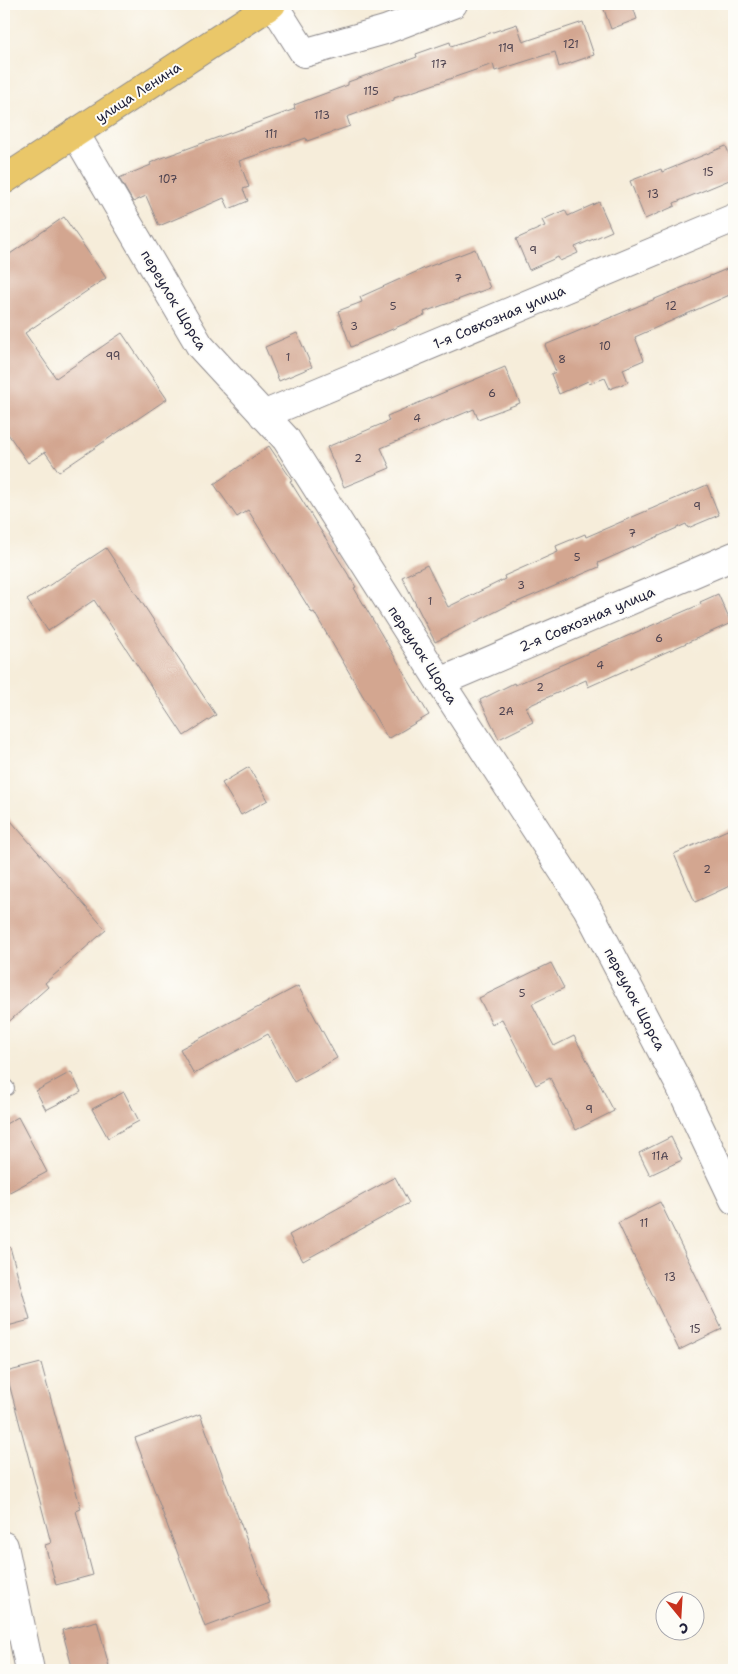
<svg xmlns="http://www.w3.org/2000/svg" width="738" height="1674" font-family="'Shantell Sans',sans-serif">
  <rect width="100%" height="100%" fill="#fdfcf7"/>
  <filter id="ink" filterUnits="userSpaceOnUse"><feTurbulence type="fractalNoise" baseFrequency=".02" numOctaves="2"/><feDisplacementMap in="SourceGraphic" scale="10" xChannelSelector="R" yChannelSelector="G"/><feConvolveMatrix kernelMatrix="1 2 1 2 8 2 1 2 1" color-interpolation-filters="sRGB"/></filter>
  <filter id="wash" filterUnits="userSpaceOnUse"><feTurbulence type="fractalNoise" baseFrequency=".0096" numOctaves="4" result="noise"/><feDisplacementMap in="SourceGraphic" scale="20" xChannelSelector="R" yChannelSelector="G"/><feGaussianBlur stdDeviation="1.12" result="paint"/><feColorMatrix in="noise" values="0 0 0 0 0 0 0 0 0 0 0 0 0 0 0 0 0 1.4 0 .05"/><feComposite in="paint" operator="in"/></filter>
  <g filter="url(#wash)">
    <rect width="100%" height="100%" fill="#f6edda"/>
    <g id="blocks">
      <!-- building -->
      <g fill="#d3a690">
        <polygon points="602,4 632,4 637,19 611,29"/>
        <polygon points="583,22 594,55 559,67 555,52 495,71 493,64 394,98 394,100 347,117 350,126 307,141 306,138 239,161 249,187 243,189 248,201 229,209 224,198 159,226 146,196 133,202 119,178 151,165 150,163 162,158 295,109 294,105 348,85 348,82 417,57 416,54 450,42 451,46 517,24 523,42"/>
        <polygon points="726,146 734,166 734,178 674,203 675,206 645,219 630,181 661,169 662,172"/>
        <polygon points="599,202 612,231 575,247 578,253 560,261 558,257 529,270 516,239 545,226 542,220 565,210 568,216"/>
        <polygon points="64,217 106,278 25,333 56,378 122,333 167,399 59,472 45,452 28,463 4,428 4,258"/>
        <polygon points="475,249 490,288 424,312 425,315 351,347 338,311 362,302 360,297 425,268"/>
        <polygon points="734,266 734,293 635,337 644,360 623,369 628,382 610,389 605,378 589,384 588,381 559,394 551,374 556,372 545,345"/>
        <polygon points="297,333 312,367 279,381 265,347"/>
        <polygon points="505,367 520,403 478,419 474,409 381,448 390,468 344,487 327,447 389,421 387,416"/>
        <polygon points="269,446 292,480 290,481 356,587 354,588 429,715 388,739 314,612 312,613 248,510 237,517 214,484"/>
        <polygon points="707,485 719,515 688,528 686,524 598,563 599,567 515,603 515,602 435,642 402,577 427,565 448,607 505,579 504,576 558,552 556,546 585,534 586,537"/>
        <polygon points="106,548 216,715 184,736 94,600 48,631 27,600"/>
        <polygon points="718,594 731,623 588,687 586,680 526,707 533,722 499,739 480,700 514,683 515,685 701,604 700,602"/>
        <polygon points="249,767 268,800 241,815 222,783"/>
        <polygon points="4,813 106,930 45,983 48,987 4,1026"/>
        <polygon points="734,827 734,884 695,902 674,854"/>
        <polygon points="551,963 564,988 532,1004 554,1046 574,1036 614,1111 576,1130 550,1078 536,1085 502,1019 492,1024 479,998"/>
        <polygon points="298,986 337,1058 294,1082 268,1034 194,1074 180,1049"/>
        <polygon points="71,1072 81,1092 46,1110 36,1091"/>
        <polygon points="124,1092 139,1121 108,1138 92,1109"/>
        <polygon points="18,1117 47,1172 4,1195 4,1125"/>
        <polygon points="671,1137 682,1160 650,1175 639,1153"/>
        <polygon points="395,1177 409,1203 303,1261 289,1235"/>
        <polygon points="660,1202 722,1329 679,1350 618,1223"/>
        <polygon points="10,1247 30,1320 4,1327 4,1248"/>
        <polygon points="41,1363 81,1509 76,1511 93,1575 56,1585 45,1545 51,1543 6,1372"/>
        <polygon points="200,1414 270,1603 205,1627 135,1438"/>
        <polygon points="97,1621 110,1670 73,1670 62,1630"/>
      </g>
    </g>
  </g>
  <g filter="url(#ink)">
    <use href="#blocks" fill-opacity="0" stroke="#8c888a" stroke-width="1"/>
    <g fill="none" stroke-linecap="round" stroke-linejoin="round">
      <!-- lane casing -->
      <g stroke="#8c888a" stroke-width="16">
        <polyline id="lane" points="4,1085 7,1088"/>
      </g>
      <!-- street casing -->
      <g stroke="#8c888a" stroke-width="30">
        <g id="street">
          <polyline points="273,4 304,53 385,30 453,4"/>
          <polyline points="75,133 200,346 286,439 440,682 587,908 680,1086 734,1200"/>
          <polyline points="263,415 734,218"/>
          <polyline points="440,682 734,556"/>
          <polyline points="4,1546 30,1670"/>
        </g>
      </g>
      <!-- primary casing -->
      <g stroke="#8c888a" stroke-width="30">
        <polyline id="primary" points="4,180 272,4"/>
      </g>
      <!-- lane -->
      <use href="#lane" stroke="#fff" stroke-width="14"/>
      <!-- street -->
      <use href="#street" stroke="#fff" stroke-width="28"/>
      <!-- primary -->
      <use href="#primary" stroke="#eac769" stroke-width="28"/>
    </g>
  </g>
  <g text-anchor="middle" stroke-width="4" stroke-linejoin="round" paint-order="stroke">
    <!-- number labels -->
    <g font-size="11" fill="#4e4350">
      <text x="571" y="48">121</text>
      <text x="506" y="52">119</text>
      <text x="439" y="68">117</text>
      <text x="371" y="95">115</text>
      <text x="322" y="119">113</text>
      <text x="271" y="138">111</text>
      <text x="708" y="176">15</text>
      <text x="168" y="183">107</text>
      <text x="653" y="198">13</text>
      <text x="533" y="254">9</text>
      <text x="458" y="282">7</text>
      <text x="393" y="310">5</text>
      <text x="671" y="310">12</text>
      <text x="354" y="330">3</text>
      <text x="605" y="350">10</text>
      <text x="113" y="360">99</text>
      <text x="288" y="361">1</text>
      <text x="562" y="363">8</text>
      <text x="492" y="397">6</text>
      <text x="417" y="422">4</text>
      <text x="358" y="462">2</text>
      <text x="697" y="510">9</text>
      <text x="632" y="537">7</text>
      <text x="577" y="561">5</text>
      <text x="521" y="589">3</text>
      <text x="430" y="605">1</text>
      <text x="659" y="642">6</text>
      <text x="600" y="669">4</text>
      <text x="540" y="691">2</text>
      <text x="506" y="715">2А</text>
      <text x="707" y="873">2</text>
      <text x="522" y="997">5</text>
      <text x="589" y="1113">9</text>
      <text x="660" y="1160">11А</text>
      <text x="644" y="1227">11</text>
      <text x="670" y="1281">13</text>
      <text x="695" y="1333">15</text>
    </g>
    <!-- street labels -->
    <g font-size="14" fill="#22223b" stroke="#fdfcf7">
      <text transform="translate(138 92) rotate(-33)" y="5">улица Ленина</text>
      <text transform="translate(174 300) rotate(59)" y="5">переулок Щорса</text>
      <text transform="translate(499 317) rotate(-23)" y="5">1-я Совхозная улица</text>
      <text transform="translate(587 619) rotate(-23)" y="5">2-я Совхозная улица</text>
      <text transform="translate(423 655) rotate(57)" y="5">переулок Щорса</text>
      <text transform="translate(635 999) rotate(62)" y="5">переулок Щорса</text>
    </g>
  </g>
  <!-- margin -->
  <rect width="738" height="1674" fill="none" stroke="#fdfcf7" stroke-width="20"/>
  <!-- north arrow -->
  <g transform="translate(680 1616) rotate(162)"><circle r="24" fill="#fdfcf7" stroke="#a5a5ac"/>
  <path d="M0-4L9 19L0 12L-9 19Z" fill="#c8321e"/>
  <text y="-8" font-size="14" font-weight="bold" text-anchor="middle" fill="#22223b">С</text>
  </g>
</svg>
